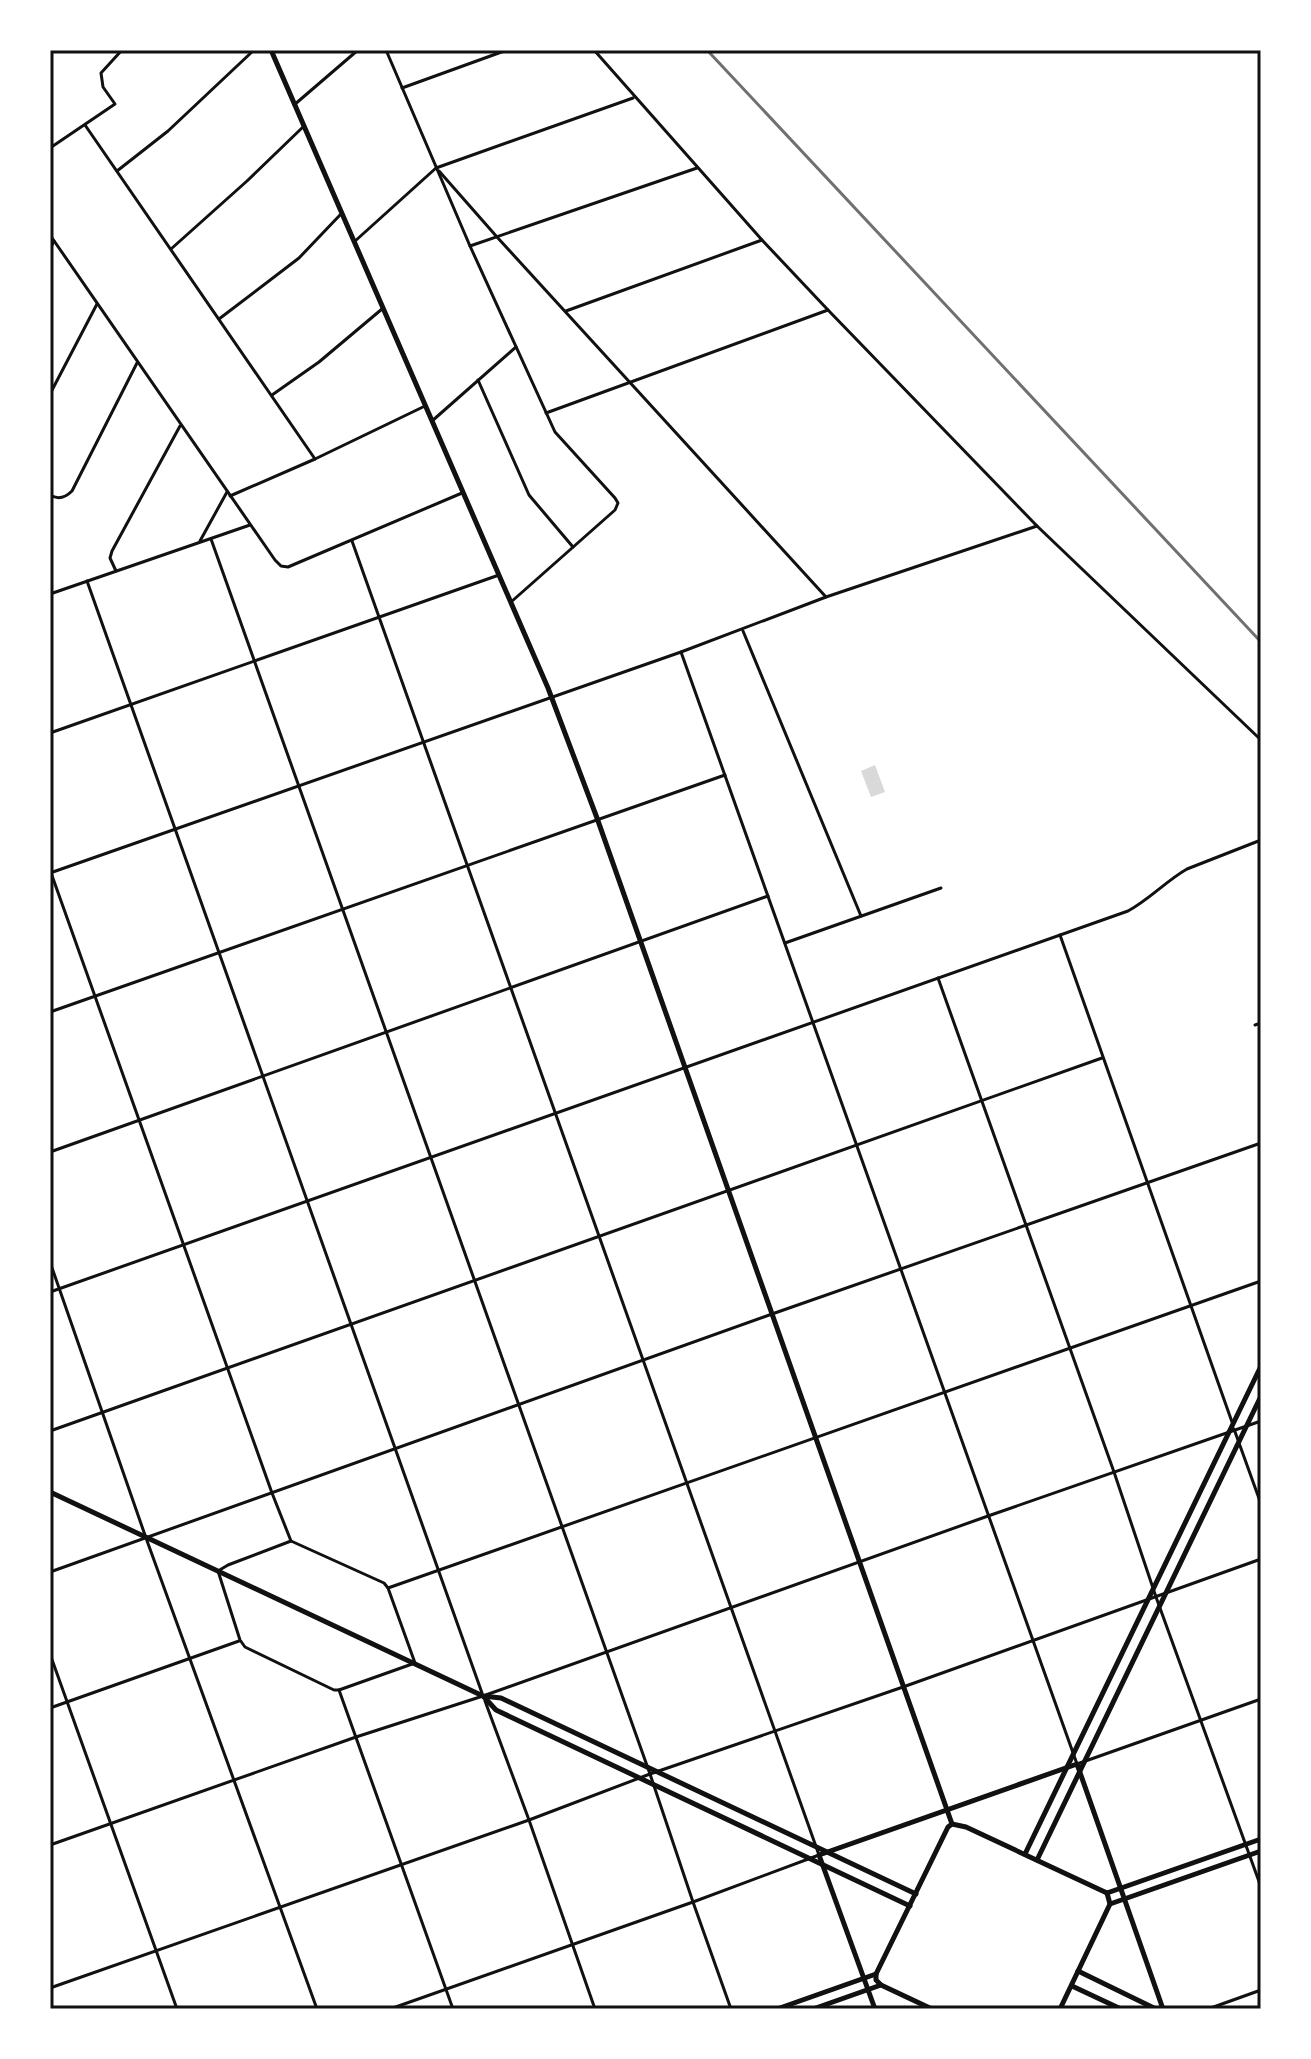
<svg xmlns="http://www.w3.org/2000/svg" width="1311" height="2059" font-family="Barlow,sans-serif">
  <rect width="100%" height="100%" fill="#fff"/>
  <!-- water -->
  <polygon fill="#d9d9d9" points="875,765 885,792 871,797 861,771"/>
  <g fill="none" stroke-linecap="round" stroke-linejoin="round">
    <!-- minor -->
    <g stroke="#111" stroke-width="3">
      <polyline points="386,50 470,246 555,432 615,498 618,503 615,510 511,602"/>
      <polyline points="594,50 762,240 828,310 1037,526 1261,740"/>
      <polyline points="402,88 507,50"/>
      <polyline points="294,105 358,50"/>
      <polyline points="85,125 315,459"/>
      <polyline points="50,148 115,104 103,87 101,73 122,50"/>
      <polyline points="117,171 168,131 254,50"/>
      <polyline points="439,171 497,237 826,597"/>
      <polyline points="50,235 275,560 281,566 288,567 462,493"/>
      <polyline points="354,242 436,168 633,98"/>
      <polyline points="470,246 697,168"/>
      <polyline points="50,249 54,241"/>
      <polyline points="171,249 247,181 303,127"/>
      <polyline points="566,311 762,240"/>
      <polyline points="219,319 299,258 340,215"/>
      <polyline points="478,380 529,495 573,547"/>
      <polyline points="50,394 97,304"/>
      <polyline points="272,395 319,362 382,309"/>
      <polyline points="546,413 828,310"/>
      <polyline points="432,421 516,347"/>
      <path d="M 50,495 C 58,500 66,497 72,491 L 137,363"/>
      <polyline points="230,496 315,459 425,406"/>
      <polyline points="211,539 650,1774 693,1902 731,2009"/>
      <polyline points="200,541 227,492"/>
      <polyline points="352,541 819,1855 693,1902 390,2009"/>
      <polyline points="116,571 110,558 112,551 180,426"/>
      <polyline points="87,581 482,1693"/>
      <polyline points="50,594 250,525"/>
      <polyline points="743,631 861,916"/>
      <polyline points="681,652 1077,1764 1261,1699"/>
      <polyline points="50,733 499,575"/>
      <polyline points="50,870 272,1493 291,1541"/>
      <polyline points="50,873 681,652 826,597 1037,526"/>
      <polyline points="1060,935 1232,1422"/>
      <polyline points="785,943 941,888"/>
      <polyline points="938,978 1114,1472 1156,1597 1261,1887"/>
      <polyline points="50,1012 725,775"/>
      <polyline points="1255,1025 1261,1023"/>
      <polyline points="50,1152 768,896"/>
      <polyline points="50,1262 146,1538 317,2009"/>
      <path d="M 50,1292 L 1128,911 C 1150,899 1166,881 1187,869 L 1261,840"/>
      <polyline points="1234,1429 1261,1504"/>
      <polyline points="50,1431 1102,1058"/>
      <polygon points="291,1541 384,1583 388,1588 415,1663 339,1690 334,1690 245,1647 240,1640 218,1571 228,1565"/>
      <polyline points="50,1572 772,1314 1261,1143"/>
      <polyline points="388,1588 1261,1281"/>
      <polyline points="50,1654 177,2009"/>
      <polyline points="339,1690 453,2009"/>
      <polyline points="485,1701 529,1820 595,2009"/>
      <polyline points="50,1708 239,1641"/>
      <polyline points="50,1845 356,1737 483,1696 988,1516 1261,1421"/>
      <polyline points="50,1988 529,1820 650,1774 903,1687 1261,1559"/>
      <polyline points="1208,2009 1261,1990"/>
    </g>
    <!-- secondary -->
    <g stroke="#111" stroke-width="5">
      <polyline points="271,50 548,688 597,818 952,1824"/>
      <polyline points="50,1492 483,1696 501,1698 916,1894"/>
      <polyline points="484,1697 496,1710 910,1906"/>
      <polyline points="1025,1854 1261,1366"/>
      <polyline points="1037,1860 1261,1396"/>
      <polyline points="1107,1893 1261,1839"/>
      <polyline points="1110,1904 1261,1851"/>
      <polyline points="1078,1971 1156,2009"/>
      <polyline points="1072,1986 1121,2009"/>
      <polyline points="777,2009 876,1974"/>
      <polyline points="813,2009 881,1985"/>
      <polyline points="875,2009 819,1855 1077,1764 1163,2009"/>
      <polyline points="932,2009 881,1985 876,1980 876,1974 948,1827 952,1824 966,1827 1107,1893"/>
      <polyline points="1060,2009 1110,1904 1107,1893"/>
    </g>
    <!-- rail -->
    <polyline stroke="#707070" stroke-width="3" points="707,50 1261,642"/>
  </g>
  <!-- border -->
  <rect width="1311" height="2059" fill="none" stroke="#ffffff" stroke-width="104"/>
  <rect x="52" y="52" width="1207" height="1955" fill="none" stroke="#111" stroke-width="3"/>
</svg>
